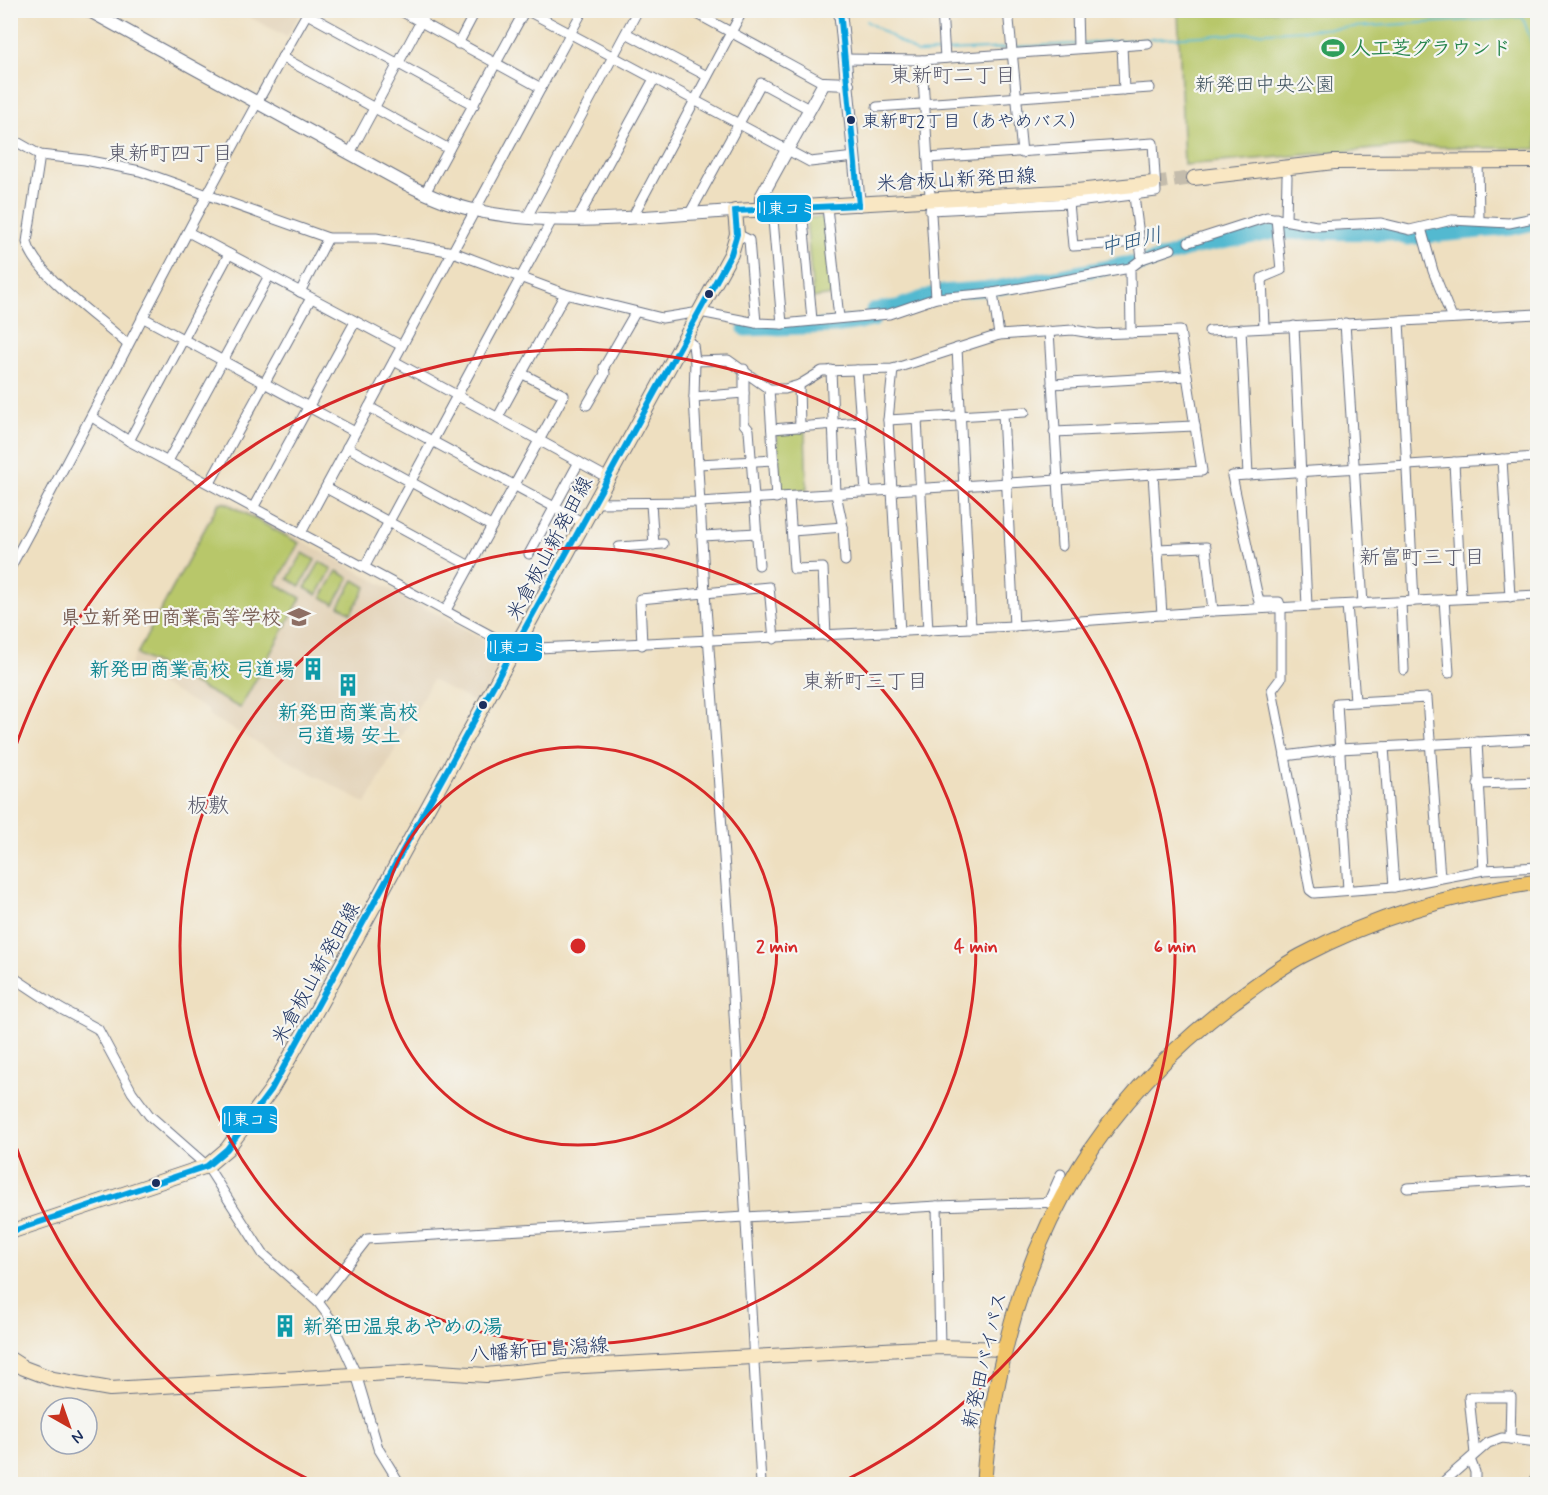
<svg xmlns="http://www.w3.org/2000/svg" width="1548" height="1495" font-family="Mynerve,'Klee One',sans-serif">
  <rect width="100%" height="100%" fill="#f6f6f2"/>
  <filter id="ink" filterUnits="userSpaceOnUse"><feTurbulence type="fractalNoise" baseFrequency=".0167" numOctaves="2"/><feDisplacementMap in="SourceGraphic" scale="12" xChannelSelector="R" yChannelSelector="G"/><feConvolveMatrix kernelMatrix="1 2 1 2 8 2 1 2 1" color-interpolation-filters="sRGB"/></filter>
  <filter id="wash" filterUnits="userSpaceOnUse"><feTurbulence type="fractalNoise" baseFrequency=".008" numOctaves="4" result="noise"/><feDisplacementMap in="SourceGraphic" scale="24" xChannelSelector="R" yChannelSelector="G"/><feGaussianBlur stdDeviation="1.35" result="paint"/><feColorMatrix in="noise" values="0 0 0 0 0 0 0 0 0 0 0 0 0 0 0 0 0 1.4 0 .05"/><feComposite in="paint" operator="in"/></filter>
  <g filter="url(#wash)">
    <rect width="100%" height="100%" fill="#eedfc0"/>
    <!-- built -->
    <g fill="#e2d1b6">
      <polygon points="238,11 301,10 301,11 287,37"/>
      <polygon points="218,500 227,500 508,653 479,705 432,680 366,804 209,716 208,710 132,669 131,663"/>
    </g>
    <!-- green -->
    <g fill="#b8c76a" stroke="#6a7b64" stroke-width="1.5">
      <polygon points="1178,11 1537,11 1537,149 1412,146 1184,165"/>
      <polygon points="825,217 833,295 813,298 806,218"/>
      <polygon points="805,431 807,490 780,492 777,434"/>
      <polygon points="219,503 226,503 299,543 276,584 301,598 240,708 137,654"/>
      <polygon points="303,553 315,560 300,586 288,579"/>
      <polygon points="320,562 332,569 317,595 305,588"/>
      <polygon points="337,571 349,578 334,604 322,597"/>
      <polygon points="354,580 366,587 351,613 339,606"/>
    </g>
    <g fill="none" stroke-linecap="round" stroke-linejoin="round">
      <!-- stream -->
      <g stroke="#52b9d0" stroke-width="2">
        <polyline points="1520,10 1538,60"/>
        <polyline points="866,21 918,53 942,52"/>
        <polyline points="1082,43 1522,17"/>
        <polyline points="1013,47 1076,44"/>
        <polyline points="947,51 1007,48"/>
      </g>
      <!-- river -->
      <polyline stroke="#52b9d0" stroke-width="15" points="745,329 833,326 873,320 873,310 897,307 940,292 995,288 1124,264 1141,264 1192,248 1275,232 1390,233 1407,238 1512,228 1538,222"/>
    </g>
  </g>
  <g filter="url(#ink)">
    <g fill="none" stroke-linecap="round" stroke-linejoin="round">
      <!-- secondary-tunnel -->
      <polyline stroke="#c4bcac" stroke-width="14" stroke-dasharray="14 7" stroke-linecap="butt" points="1153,183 1194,178"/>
      <!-- minor casing -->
      <g stroke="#656d80" stroke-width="11">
        <g id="minor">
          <polyline points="399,10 541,88"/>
          <polyline points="526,10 810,162 855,157"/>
          <polyline points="690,10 824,83"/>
          <polyline points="942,10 945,58"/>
          <polyline points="1008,10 1022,153"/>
          <polyline points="1077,10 1078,48"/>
          <polyline points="307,14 474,105"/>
          <polyline points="626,33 707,76"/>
          <polyline points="458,44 476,10"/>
          <polyline points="1122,45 1124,90"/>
          <polyline points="282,57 449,149"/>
          <polyline points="844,59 922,60 1148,44"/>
          <polyline points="922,60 936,298"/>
          <polyline points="877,107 1150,88"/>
          <polyline points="10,138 40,155 85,160 140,171 328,238 376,238 453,252 565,294 662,318 700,312 756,323 782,324 889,314 936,298 993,293 1130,268 1142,259 1171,249"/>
          <polyline points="350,153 427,10"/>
          <path d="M 40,155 L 27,242 C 35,275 101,319 127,344"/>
          <polyline points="928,158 1153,143 1156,192 1069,203 930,210"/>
          <polyline points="1478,160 1479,220"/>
          <polyline points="425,193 525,10"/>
          <polyline points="1134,196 1142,259"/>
          <polyline points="1069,203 1073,246 1140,242"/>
          <polyline points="827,207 839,318"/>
          <polyline points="772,208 782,324"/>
          <polyline points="802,208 812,320"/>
          <polyline points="690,213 761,83 809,109"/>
          <polyline points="633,216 743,10"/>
          <polyline points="527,217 638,10"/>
          <polyline points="578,218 654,79"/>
          <polyline points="1286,219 1287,177"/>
          <polyline points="1421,228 1433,271 1452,318"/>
          <polyline points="188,232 402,346"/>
          <polyline points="737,234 749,240 756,323"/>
          <polyline points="1189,242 1267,217 1316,226 1381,223 1410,230 1452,220 1509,223 1538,217"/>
          <polyline points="1130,268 1131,333"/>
          <polyline points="300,292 328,238"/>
          <polyline points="993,293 999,335"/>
          <polyline points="142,317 355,432"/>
          <polyline points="1399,321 1414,601"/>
          <polyline points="1345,323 1363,604"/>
          <polyline points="1294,326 1307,606"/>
          <polyline points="1264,327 1262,278 1281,270 1276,218"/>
          <polyline points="1241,329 1248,475"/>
          <polyline points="1049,331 1062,546"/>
          <polyline points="1209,331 1538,314"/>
          <polyline points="685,339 693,345 695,361 694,397 705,593 729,926 761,1484"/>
          <polyline points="957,348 971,628"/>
          <polyline points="394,361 608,478"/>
          <polyline points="744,369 744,424 749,430 759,565"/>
          <polyline points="893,369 888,420 900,632"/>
          <polyline points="831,370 836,494 843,527 845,561"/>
          <polyline points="857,370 866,492"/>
          <polyline points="1052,384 1187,376"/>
          <polyline points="799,385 800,427"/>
          <polyline points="769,389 776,498"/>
          <polyline points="694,397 744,393"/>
          <polyline points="587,405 605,374 604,367 635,313"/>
          <polyline points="369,407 584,523"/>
          <polyline points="1003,414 1014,626"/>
          <polyline points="92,417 129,441 516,649 1014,626 1213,611 1538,595"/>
          <polyline points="498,417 565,294"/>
          <polyline points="917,419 928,631"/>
          <polyline points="888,420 1025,412"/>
          <polyline points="772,429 861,422"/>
          <polyline points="1054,432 1195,426"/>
          <polyline points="129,441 229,254"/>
          <polyline points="347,447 491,526"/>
          <polyline points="1538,457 1232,476 1259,602 1279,602 1281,608 1281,678 1272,690 1285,756 1339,749 1538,739"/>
          <polyline points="1502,459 1510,597"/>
          <polyline points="168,461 269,276"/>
          <polyline points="1454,462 1461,597"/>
          <polyline points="698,464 774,460"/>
          <polyline points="1153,474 1162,615"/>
          <polyline points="210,483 311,298"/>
          <polyline points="326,488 470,566"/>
          <polyline points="789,497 794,569 823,568 826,636"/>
          <polyline points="595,503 700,502 1202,471 1180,331 1097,334 1073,330 999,335 893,369 822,371 799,385 785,389 769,389 728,360 695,361"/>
          <polyline points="651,504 654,545"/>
          <polyline points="253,508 355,322"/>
          <polyline points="792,531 843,527"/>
          <polyline points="301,533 583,10"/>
          <polyline points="703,536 757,533"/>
          <polyline points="619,547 663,544"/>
          <polyline points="1157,549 1206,547 1213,611"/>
          <polyline points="529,554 579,462"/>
          <polyline points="365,566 553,218"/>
          <path d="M 10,568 C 111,383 204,193 309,10"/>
          <polyline points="1444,599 1449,673"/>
          <polyline points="1401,602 1404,670"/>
          <polyline points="1347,605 1355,700"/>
          <polyline points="446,610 564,395 523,374"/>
          <polyline points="642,645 640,599 769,587 774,639"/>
          <polyline points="1477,742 1484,870"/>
          <polyline points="1384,747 1394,887"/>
          <polyline points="1285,756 1310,890 1314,893 1394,887 1484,870 1538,867"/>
          <polyline points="1478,784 1538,782"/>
          <polyline points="1348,890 1337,703 1427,698 1440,878"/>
          <polyline points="10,975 61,1009 98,1029 132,1092 149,1115 207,1166 263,1254 318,1302 330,1318 356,1374 378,1448 400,1484"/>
          <polyline points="1407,1188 1538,1180"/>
          <polyline points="1048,1203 1061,1174"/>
          <polyline points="937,1206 940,1347"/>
          <polyline points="318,1302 367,1239 937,1206 1059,1202"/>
          <polyline points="1475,1454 1469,1397 1511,1397 1510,1439"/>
          <polyline points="1470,1459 1475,1472 1475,1484"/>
          <polyline points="1441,1484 1488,1443 1502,1438 1538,1442"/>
          <polyline points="1535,1484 1538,1463"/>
        </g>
      </g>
      <!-- tertiary casing -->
      <g stroke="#656d80" stroke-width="14">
        <g id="tertiary">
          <path d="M 88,10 L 406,184 C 428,195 450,205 474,210 C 558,229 650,215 735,211"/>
          <polyline points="840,10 859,205"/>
          <polyline points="761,209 761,197 824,83 848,84"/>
        </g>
      </g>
      <!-- secondary casing -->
      <g stroke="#656d80" stroke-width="16">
        <g id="secondary">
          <polyline points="1194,178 1334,162 1538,161"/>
          <polyline points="10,1232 207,1166 227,1149 271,1090 314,1015 731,254 737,234 735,211 1077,191 1153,183"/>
          <polyline points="10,1359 24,1368 53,1379 110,1389 423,1371 486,1375 565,1367 940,1347 1004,1349"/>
        </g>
      </g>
      <!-- trunk casing -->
      <g stroke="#656d80" stroke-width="17">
        <path id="trunk" d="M 984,1484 C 985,1449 991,1416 998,1381 C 1029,1223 1104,1099 1233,1002 C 1255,986 1277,969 1301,956 C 1375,917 1455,893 1538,882"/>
      </g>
      <!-- minor -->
      <use href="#minor" stroke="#fff" stroke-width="9"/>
      <!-- tertiary -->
      <use href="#tertiary" stroke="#fff" stroke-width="12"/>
      <!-- secondary -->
      <use href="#secondary" stroke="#f9e7c3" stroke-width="14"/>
      <!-- trunk -->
      <use href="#trunk" stroke="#f0c469" stroke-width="15"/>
      <!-- bus-1 casing -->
      <g stroke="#f6f6f2" stroke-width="10">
        <polyline id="bus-1" points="10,1232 207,1166 227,1149 271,1090 731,254 737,234 735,211 859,205 840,10"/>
      </g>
      <!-- bus-1 -->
      <use href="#bus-1" stroke="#059fdf" stroke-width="6"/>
    </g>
  </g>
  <!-- distance rings -->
  <g fill="none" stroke="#d62828" stroke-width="3">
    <circle cx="578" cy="946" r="199"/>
    <circle cx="578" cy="946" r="398"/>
    <path d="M316 1483A597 597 0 0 1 12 1135M12 757A597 597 0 1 1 840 1483"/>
  </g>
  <!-- icons -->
  <defs>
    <g id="stadium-bare" transform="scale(1.8)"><path d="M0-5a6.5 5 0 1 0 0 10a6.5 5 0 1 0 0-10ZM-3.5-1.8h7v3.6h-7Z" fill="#2e9e5b" stroke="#f6f6f2" stroke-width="2.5" paint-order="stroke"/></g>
    <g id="school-bare" transform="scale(1.8)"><path d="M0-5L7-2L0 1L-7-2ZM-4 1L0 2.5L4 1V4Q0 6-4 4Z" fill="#8d6e63" stroke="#f6f6f2" stroke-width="2.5" paint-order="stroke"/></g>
    <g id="building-bare" transform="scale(1.8)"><path d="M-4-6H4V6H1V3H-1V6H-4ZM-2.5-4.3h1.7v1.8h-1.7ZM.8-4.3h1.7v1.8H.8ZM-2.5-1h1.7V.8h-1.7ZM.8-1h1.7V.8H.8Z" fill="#0f9aa8" stroke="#f6f6f2" stroke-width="2.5" paint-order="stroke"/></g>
  </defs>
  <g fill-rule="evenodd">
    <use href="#stadium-bare" x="1333" y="48"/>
    <use href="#school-bare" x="299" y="617"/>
    <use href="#building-bare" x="313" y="669"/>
    <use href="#building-bare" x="348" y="685"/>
    <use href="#building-bare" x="285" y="1326"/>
  </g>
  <!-- markers -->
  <g fill="#1b2f5e" stroke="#f6f6f2" stroke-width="2">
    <circle cx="851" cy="120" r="5"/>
    <circle cx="709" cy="294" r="5"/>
    <circle cx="483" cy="705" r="5"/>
    <circle cx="156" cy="1183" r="5"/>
  </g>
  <g text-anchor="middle" stroke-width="4.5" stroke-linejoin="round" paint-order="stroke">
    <!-- bus labels -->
    <g font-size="18" fill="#1b2f5e" stroke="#f6f6f2" text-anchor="start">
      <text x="862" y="127">東新町2丁目（あやめバス）</text>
    </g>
    <!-- leisure labels -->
    <g font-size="20" font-weight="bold" fill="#27864d" stroke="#f6f6f2" text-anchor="start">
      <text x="1351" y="55">人工芝グラウンド</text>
    </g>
    <!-- park labels -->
    <g font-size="20" fill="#425561" stroke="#f6f6f2">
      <text x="1265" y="91">新発田中央公園</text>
    </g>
    <!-- street labels -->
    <g font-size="20" fill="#1b2f5e" stroke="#f6f6f2">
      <text transform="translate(956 179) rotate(-3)" y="7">米倉板山新発田線</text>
      <text transform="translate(549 548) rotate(-62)" y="7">米倉板山新発田線</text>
      <text transform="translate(315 973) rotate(-61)" y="7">米倉板山新発田線</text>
      <text transform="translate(539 1349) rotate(-4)" y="7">八幡新田島潟線</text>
      <text transform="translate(984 1360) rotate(-77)" y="7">新発田バイパス</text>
    </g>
    <!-- education labels -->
    <g font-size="20" font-weight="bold" fill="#785e54" stroke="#f6f6f2" text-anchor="end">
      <text x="281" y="624">県立新発田商業高等学校</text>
    </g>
    <!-- culture labels -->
    <g font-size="20" font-weight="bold" fill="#0d838f" stroke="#f6f6f2" text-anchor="end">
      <text x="295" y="676">新発田商業高校 弓道場</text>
      <text x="348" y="719" text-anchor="middle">新発田商業高校<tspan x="348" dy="23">弓道場 安土</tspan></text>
      <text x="303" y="1333" text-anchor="start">新発田温泉あやめの湯</text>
    </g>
    <!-- neighbourhood labels -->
    <g font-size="21" fill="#59596b" stroke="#f6f6f2">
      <text x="953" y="82">東新町二丁目</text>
      <text x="170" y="160">東新町四丁目</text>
      <text x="1422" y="564">新富町三丁目</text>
      <text x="865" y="688">東新町三丁目</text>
      <text x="208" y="812">板敷</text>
    </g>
    <!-- water labels -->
    <g font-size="21" font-style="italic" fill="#2c5880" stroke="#f6f6f2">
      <text transform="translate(1131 241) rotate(-13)" y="7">中田川</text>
    </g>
  </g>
  <circle cx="578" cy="946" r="9" fill="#d62828" stroke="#f6f6f2" stroke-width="3"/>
  <g font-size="18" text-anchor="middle" font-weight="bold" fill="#d62828" stroke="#f6f6f2" stroke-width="4.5" stroke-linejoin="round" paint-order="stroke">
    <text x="777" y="952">2 min</text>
    <text x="976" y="952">4 min</text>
    <text x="1175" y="952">6 min</text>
  </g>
  <g stroke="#f6f6f2" stroke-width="2">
    <rect x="756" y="194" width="56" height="29" rx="6" fill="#059fdf"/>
    <rect x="486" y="633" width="57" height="29" rx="6" fill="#059fdf"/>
    <rect x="221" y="1105" width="57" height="29" rx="6" fill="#059fdf"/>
  </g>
  <g font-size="16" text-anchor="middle" font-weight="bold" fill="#fff">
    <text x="784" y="214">川東コミ</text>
    <text x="515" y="653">川東コミ</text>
    <text x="249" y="1125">川東コミ</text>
  </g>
  <!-- margin -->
  <rect width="1548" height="1495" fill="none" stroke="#f6f6f2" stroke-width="36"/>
  <!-- north arrow -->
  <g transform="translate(69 1426) rotate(140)"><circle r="28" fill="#f6f6f2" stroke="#9ea6b7" stroke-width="1.5"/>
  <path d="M0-4.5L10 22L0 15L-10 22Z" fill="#c8321e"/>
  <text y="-9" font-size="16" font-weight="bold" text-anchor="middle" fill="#1b2f5e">N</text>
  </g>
</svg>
